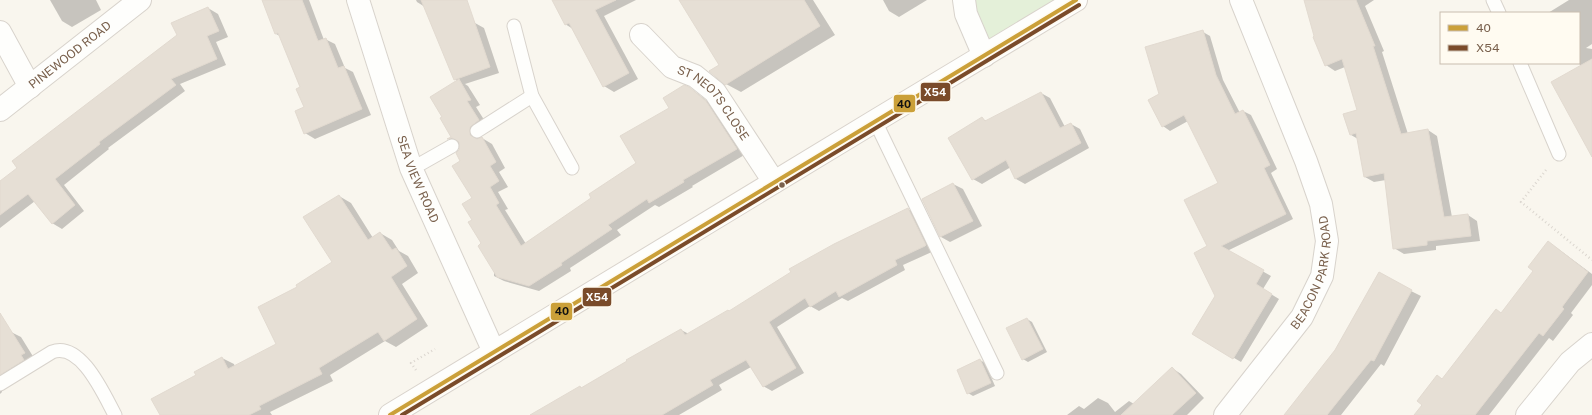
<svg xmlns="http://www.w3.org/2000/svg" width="1592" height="415" font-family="'Public Sans',sans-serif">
  <rect width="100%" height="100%" fill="#f9f6ee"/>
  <!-- green -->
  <polygon fill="#e4f0d9" points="964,0 1076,0 984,56"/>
  <!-- shadow -->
  <g fill="#0003">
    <polygon points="50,0 96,0 101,10 72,27 62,21"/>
    <polygon points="263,0 309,0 324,40 325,39 335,44 345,68 353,72 371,115 315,139 305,133 305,108 301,88 280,36 276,34"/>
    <polygon points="416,0 464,0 475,23 484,28 499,73 465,84 468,86 480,105 476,107 488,126 479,132 479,139 482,138 492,144 505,168 499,172 508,187 498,192 508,209 505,210 526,244 593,199 638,164 670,108 688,88 698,94 715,107 746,154 692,186 693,187 659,207 655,205 617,230 621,235 570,268 571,271 539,291 504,281 494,276 494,271 473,220 473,198 462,161 460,144 458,144 449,139 452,137 444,117 458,81 455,79 425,7 417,2"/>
    <polygon points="554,0 636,0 604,16 638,79 614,92 604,86 573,29 565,24"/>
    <polygon points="680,0 813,0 835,35 741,92 726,84 720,66"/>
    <polygon points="883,0 927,0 899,17 889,11"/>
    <polygon points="1305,0 1374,0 1365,6 1384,51 1382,52 1408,134 1428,130 1437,136 1452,217 1468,215 1477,221 1480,241 1436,246 1436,250 1404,254 1394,248 1386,180 1374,182 1365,177 1358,139 1351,135 1359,111 1345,67 1335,71 1326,65 1315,37"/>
    <polygon points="1569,0 1592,0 1592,44 1586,48 1592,49 1592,136 1581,67 1579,63 1579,13 1548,13"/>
    <polygon points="208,8 218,14 228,37 216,42 226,65 180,84 185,91 108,148 109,149 64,185 84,211 62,229 52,223 35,201 0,228 0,183 178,36"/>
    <polygon points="1203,32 1210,36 1223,80 1240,113 1243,111 1251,115 1261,135 1277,169 1271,173 1293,219 1227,251 1271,276 1263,289 1279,299 1241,362 1193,334 1216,296 1209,247 1219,183 1188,121 1170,131 1163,126 1160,95"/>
    <polygon points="1041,93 1050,98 1065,127 1071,124 1080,129 1089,148 1025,184 1016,179 1011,167 982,184 973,179 982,119 987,121"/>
    <polygon points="953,184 963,189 982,226 950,242 941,237 923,199"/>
    <polygon points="339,196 351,203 373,238 380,233 392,240 399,251 408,256 418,273 402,284 428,326 396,347 385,341 330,375 333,381 270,412 272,415 161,415 197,376 222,358 234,364 235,367 278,344 334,263"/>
    <polygon points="908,209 917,215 934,251 903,265 905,270 848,301 842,298 819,311 810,306 777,327 804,373 772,391 763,386 751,367 719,385 722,390 679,415 533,415 580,387 582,388 681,330 689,334 730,312"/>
    <polygon points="1548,242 1557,248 1592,274 1592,285 1571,313 1573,315 1553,341 1549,338 1489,415 1415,415 1443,380 1501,314 1534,271"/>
    <polygon points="1411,291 1421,296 1384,366 1381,364 1341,415 1285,415"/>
    <polygon points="1027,319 1032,322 1047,352 1028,362 1023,359"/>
    <polygon points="11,332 21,337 34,358 2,386 2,392 0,394 0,339"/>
    <polygon points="980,360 985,363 995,386 973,396 968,393"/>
    <polygon points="1172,368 1181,374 1204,398 1187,415 1067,415 1079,406 1084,409 1098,398 1108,403 1115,412 1129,401 1134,404"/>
  </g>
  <!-- building -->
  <g fill="#e6dfd5" stroke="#e2dad0">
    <polygon points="262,0 302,0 318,41 326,38 338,68 344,66 362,109 304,134 295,111 304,107 296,89 300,87 278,33 275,34"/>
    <polygon points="421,0 467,0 490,67 454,80"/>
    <polygon points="552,0 616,0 595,10 629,73 603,87 569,23 565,25"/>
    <polygon points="679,0 804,0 820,26 725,85 709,71 719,65"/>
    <polygon points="1304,0 1356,0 1375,46 1373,46 1401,134 1428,129 1444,217 1468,214 1471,236 1427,241 1427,245 1393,249 1384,173 1364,177 1356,133 1350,135 1343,114 1357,110 1342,59 1325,66 1313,37 1314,36"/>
    <polygon points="208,7 219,31 207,36 217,59 171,79 176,85 99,142 100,144 55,179 75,205 52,224 28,194 0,215 0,181 17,168 12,161 177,35 171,23"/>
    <polygon points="1203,30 1216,75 1235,114 1243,110 1253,130 1270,165 1264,168 1286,214 1221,246 1264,270 1256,284 1272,294 1233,359 1192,334 1215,296 1194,253 1207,246 1184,200 1218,183 1184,115 1162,127 1148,100 1159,94 1145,47"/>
    <polygon points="1592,59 1592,157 1551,82"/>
    <polygon points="459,79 471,100 467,101 479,120 470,127 470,135 477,139 482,137 496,162 490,166 499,181 490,187 499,203 496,205 521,246 591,198 589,194 636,163 620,136 669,108 663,98 684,85 689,87 706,101 737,149 683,180 684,182 649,203 647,199 608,225 612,229 561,263 562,265 529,286 497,277 478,246 481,243 468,222 472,220 462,204 472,198 452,166 460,161 456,153 459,150 459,142 452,138 447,139 451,137 440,118 442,117 430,97"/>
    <polygon points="1041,92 1060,128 1071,123 1081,143 1015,179 1006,160 972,180 948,138 982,117 985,121"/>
    <polygon points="953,183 973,221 940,237 922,199"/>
    <polygon points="339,195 368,240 380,232 392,250 396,248 407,266 391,277 417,319 384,341 378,332 319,368 322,374 259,406 261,409 249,415 160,415 151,399 196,375 194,372 222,357 228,369 276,344 258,307 297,287 296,285 332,262 303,217"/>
    <polygon points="908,208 926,245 925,246 895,260 897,265 839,297 836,291 810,307 805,298 769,322 796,368 763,387 746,360 710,380 713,385 662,415 530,415 580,386 581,388 627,361 626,360 681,329 685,335 728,310 729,311 791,272 789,269 834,244"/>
    <polygon points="1548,241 1588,272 1562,307 1564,309 1543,336 1539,333 1475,415 1414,415 1422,405 1417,401 1437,375 1442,379 1496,309 1501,313 1533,271 1528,267"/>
    <polygon points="1379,272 1412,290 1374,361 1371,360 1327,415 1284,415 1335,350"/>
    <polygon points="0,313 25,353 21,355 24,360 0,375"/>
    <polygon points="1027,318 1043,349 1022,360 1006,328"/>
    <polygon points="980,359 991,383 967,394 957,370"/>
    <polygon points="1172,367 1196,393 1172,415 1121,415"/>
  </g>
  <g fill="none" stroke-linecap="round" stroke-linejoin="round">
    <!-- service casing -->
    <g stroke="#d8d3cc" stroke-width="15">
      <g id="service">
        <polyline points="1493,0 1499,13"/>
        <polyline points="514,26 532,96 572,168"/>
        <polyline points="1520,63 1559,154"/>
        <polyline points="875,121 997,373"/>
        <polyline points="477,131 532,96"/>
        <polyline points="411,168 422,163 452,146"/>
        <path d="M 0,384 L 52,352 C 81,341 104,395 115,415"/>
      </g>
    </g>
    <!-- minor casing -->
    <g stroke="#d8d3cc" stroke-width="24">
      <g id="minor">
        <path id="s1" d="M 358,0 L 411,168 L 494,352"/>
        <polyline points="964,0 966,14 984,56"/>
        <polyline points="0,32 30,87"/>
        <path id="s2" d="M 641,35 L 672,67 L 695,76 L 715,92 L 774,182"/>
        <path id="s3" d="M 0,110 L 140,0"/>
        <path id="s4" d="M 1225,415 L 1302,317 L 1322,276 L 1327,241 L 1321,204 L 1306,161 L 1241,0"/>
        <polyline points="1527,415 1570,362 1592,344"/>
      </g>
    </g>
    <!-- secondary casing -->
    <g stroke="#d9d3cc" stroke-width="24">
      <polyline id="secondary" points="390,415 875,121 1076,0"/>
    </g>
    <!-- path -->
    <g stroke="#dbd6cf" stroke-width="2.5" stroke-dasharray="1 3" stroke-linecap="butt">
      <polyline points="1546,170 1521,202 1592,260"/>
      <polyline points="416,370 411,363 435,349"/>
    </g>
    <!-- service -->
    <use href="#service" stroke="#fefefc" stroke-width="13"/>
    <!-- minor -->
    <use href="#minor" stroke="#fefefc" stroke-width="22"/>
    <!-- secondary -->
    <use href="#secondary" stroke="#fefefc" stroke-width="22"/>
    <!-- bus-1 casing -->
    <g stroke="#fffbf1" stroke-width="7">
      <polyline id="bus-1" points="390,415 1076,0"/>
    </g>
    <!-- bus-2 casing -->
    <g stroke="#fffbf1" stroke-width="7">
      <polyline id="bus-2" points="402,415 1079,5"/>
    </g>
    <!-- bus-1 -->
    <use href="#bus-1" stroke="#cba039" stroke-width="4"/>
    <!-- bus-2 -->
    <use href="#bus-2" stroke="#7a4b2a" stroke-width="4"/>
  </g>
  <!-- markers -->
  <circle fill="#79604c" stroke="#fffbf1" stroke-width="1.5" cx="782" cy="185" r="3.5"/>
  <g text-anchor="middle" stroke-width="3.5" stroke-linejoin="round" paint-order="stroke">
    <!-- street labels -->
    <g font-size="12" fill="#79604c" stroke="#fffbf1">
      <text dy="4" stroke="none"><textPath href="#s3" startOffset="89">PINEWOOD ROAD</textPath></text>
      <text dy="4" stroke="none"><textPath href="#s2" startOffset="101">ST NEOTS CLOSE</textPath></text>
      <text dy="4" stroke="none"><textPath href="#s1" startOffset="189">SEA VIEW ROAD</textPath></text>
      <text dy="4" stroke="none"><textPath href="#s4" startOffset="171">BEACON PARK ROAD</textPath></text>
    </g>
  </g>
  <g stroke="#fffbf1" stroke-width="1.5">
    <rect x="920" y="82" width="31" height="20" rx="4" fill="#7a4b2a"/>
    <rect x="893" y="94" width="23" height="19" rx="4" fill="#cba039"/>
    <rect x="582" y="287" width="30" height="20" rx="4" fill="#7a4b2a"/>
    <rect x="550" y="302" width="23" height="19" rx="4" fill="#cba039"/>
  </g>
  <g font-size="11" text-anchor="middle" font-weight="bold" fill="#fff">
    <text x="935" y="96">X54</text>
    <text x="597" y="301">X54</text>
  </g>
  <g font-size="11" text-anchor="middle" font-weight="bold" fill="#111">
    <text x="904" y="108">40</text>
    <text x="562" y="315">40</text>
  </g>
  <!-- legend -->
  <rect x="1440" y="12" width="140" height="52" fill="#fffbf1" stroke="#c9bdaf"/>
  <rect x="1448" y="25" width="20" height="6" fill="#cba039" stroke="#c9bdaf"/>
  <text x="1476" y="32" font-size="12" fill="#79604c">40</text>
  <rect x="1448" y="45" width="20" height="6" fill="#7a4b2a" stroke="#c9bdaf"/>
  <text x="1476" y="52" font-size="12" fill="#79604c">X54</text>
</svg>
